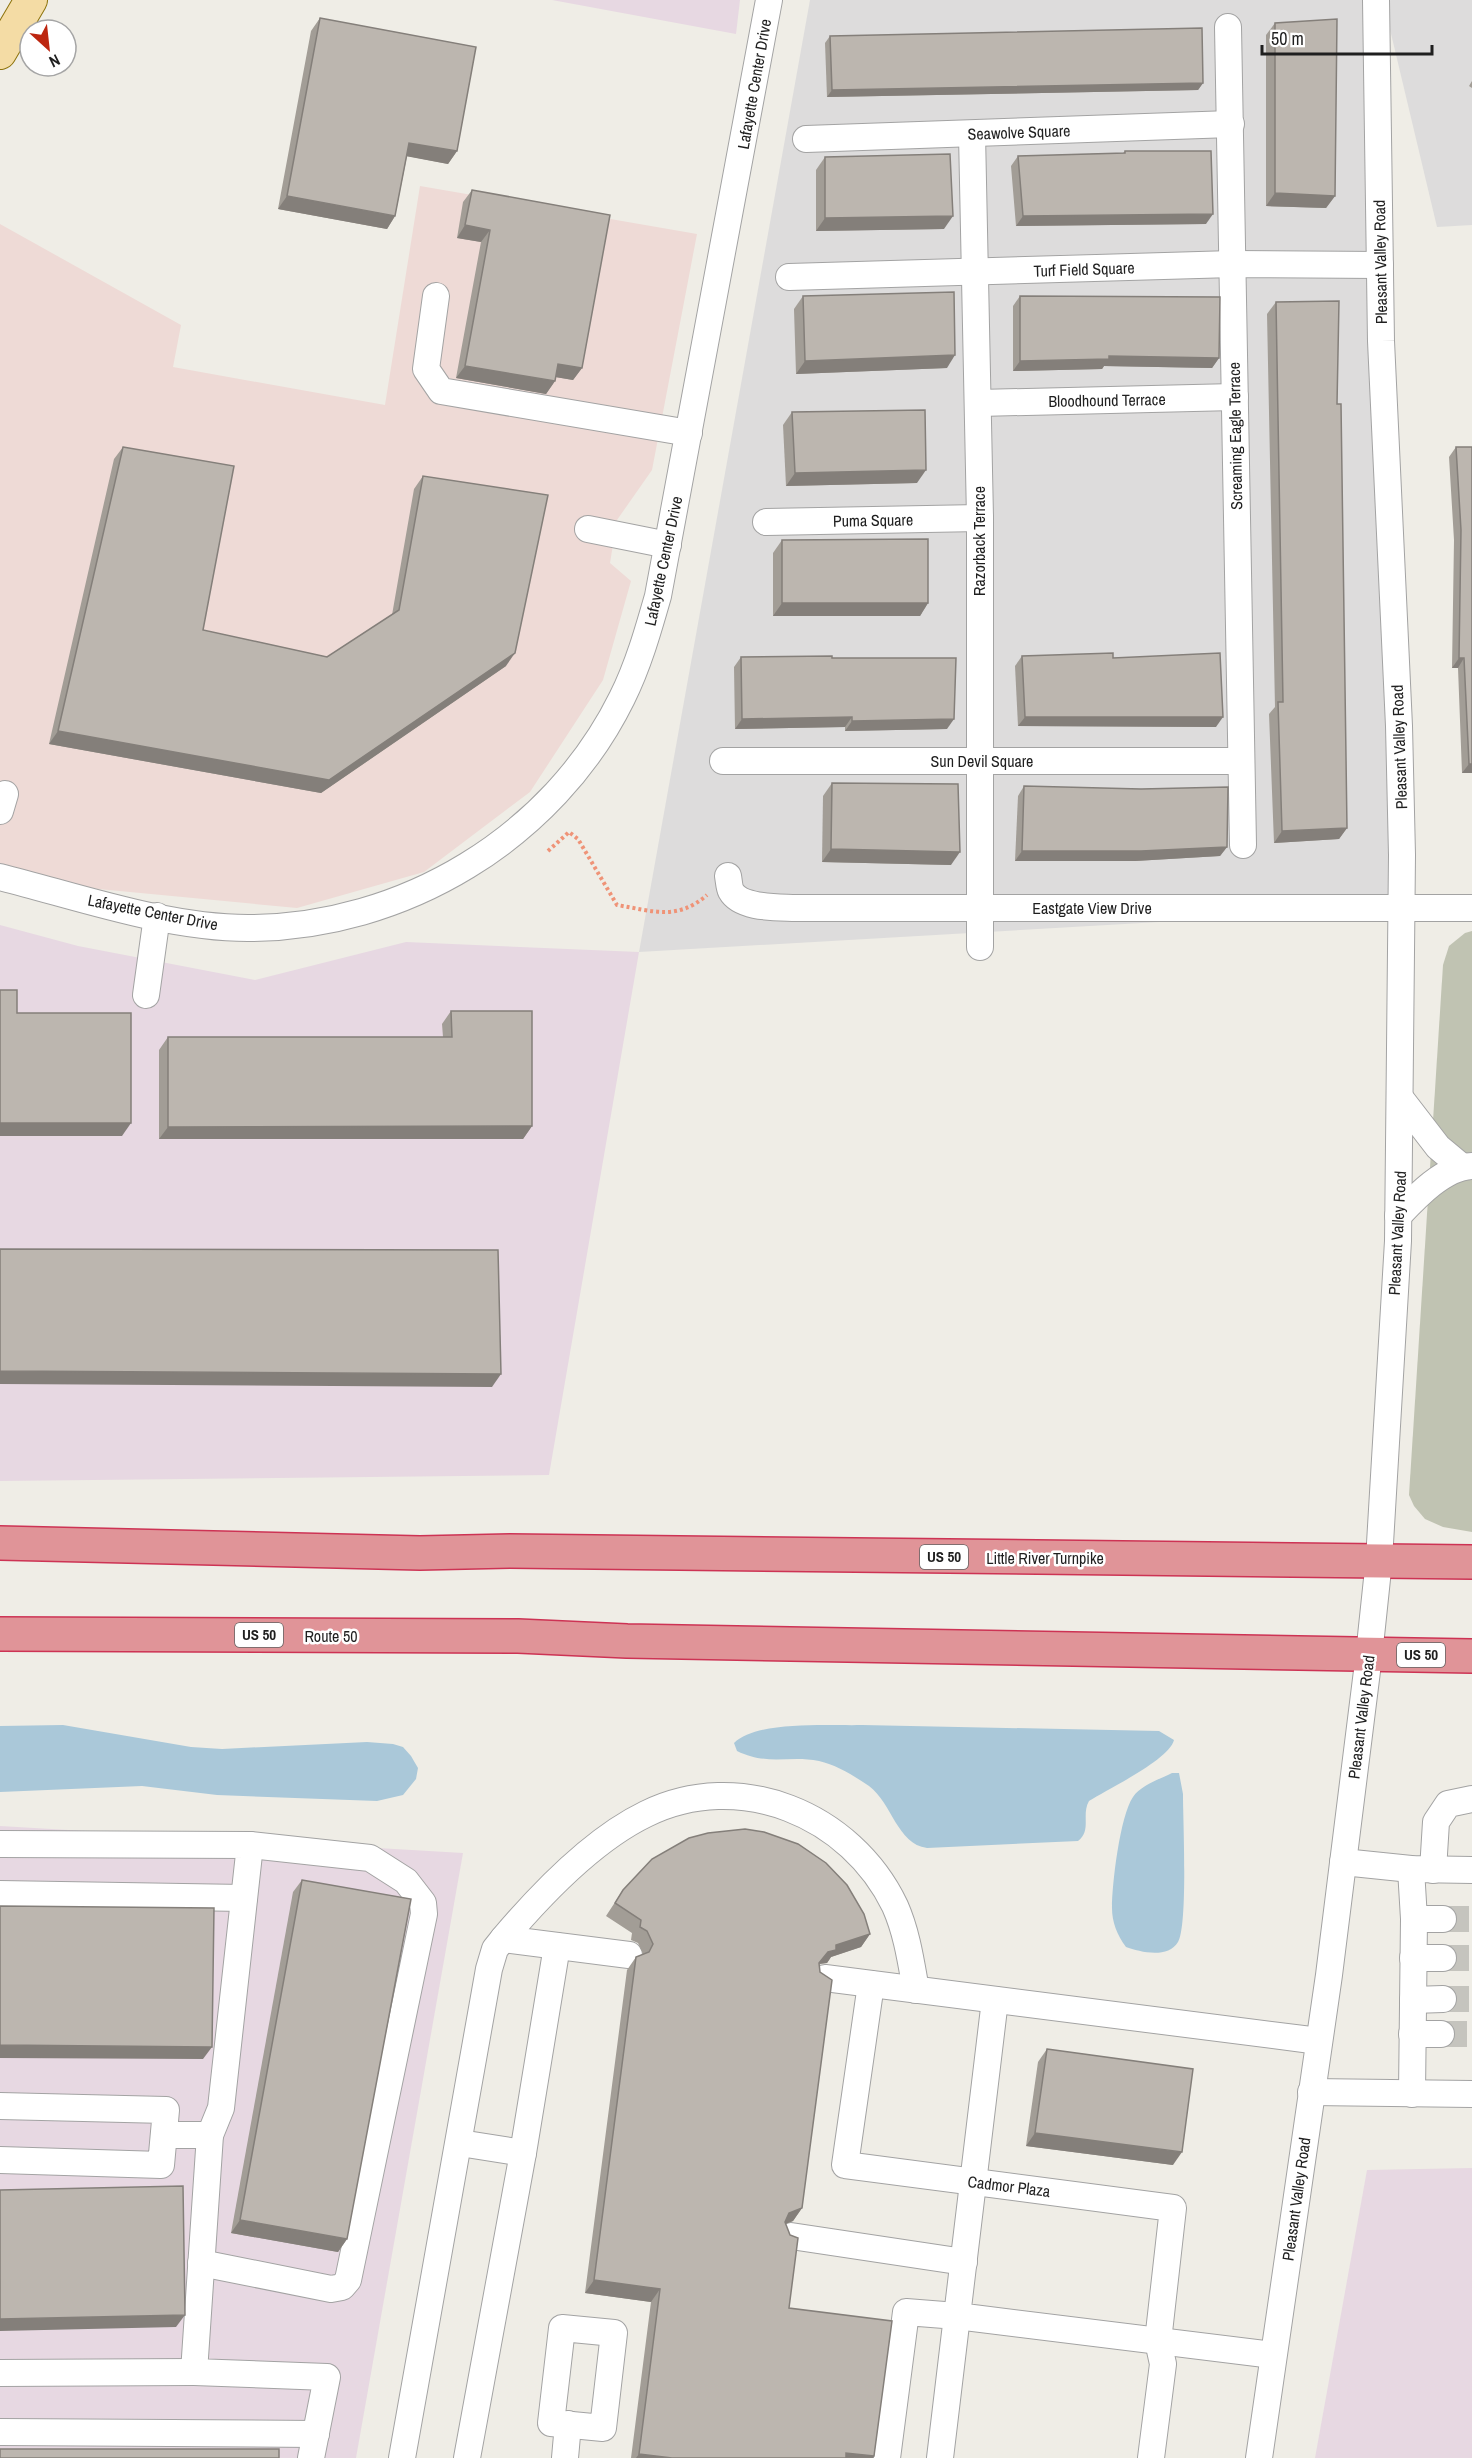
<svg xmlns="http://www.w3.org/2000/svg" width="1472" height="2458" font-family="'Archivo Narrow',sans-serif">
  <rect width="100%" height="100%" fill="#efede6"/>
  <!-- residential -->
  <g fill="#dddcdc">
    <polygon points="810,0 1376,0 1403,908 639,952"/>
    <polygon points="1383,0 1472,0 1472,225 1437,227"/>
  </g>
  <!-- commercial -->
  <polygon fill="#eedad6" points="420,186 697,234 652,470 617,520 610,563 631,581 603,680 530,792 424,872 297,908 88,888 0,864 0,224 181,325 173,367 385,405"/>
  <!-- industrial -->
  <g fill="#e7d8e2">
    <polygon points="552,0 740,0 736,34"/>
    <polygon points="0,925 78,946 255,980 406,942 639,952 549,1475 0,1481"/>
    <polygon points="0,1826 463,1853 356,2458 0,2458"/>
    <polygon points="1472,2168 1472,2458 1315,2458 1367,2170"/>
  </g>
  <!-- construction -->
  <polygon fill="#c0c3b2" points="1472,931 1472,1532 1443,1527 1425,1519 1414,1506 1409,1495 1443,965 1449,946 1465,933"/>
  <!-- water -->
  <g fill="#aac8d9">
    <polygon points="63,1725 191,1747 222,1749 367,1742 393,1744 403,1747 411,1756 418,1768 416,1779 403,1795 377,1801 217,1795 142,1786 0,1792 0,1726"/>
    <path d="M 862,1725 L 1159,1731 L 1174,1740 C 1169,1760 1108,1789 1089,1801 C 1081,1815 1092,1830 1078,1841 L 927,1848 C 897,1844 892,1803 869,1786 C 854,1776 837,1765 819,1761 C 790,1755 767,1766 737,1751 L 734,1743 C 758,1720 829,1726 862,1725 Z"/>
    <path d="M 1172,1773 L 1179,1773 L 1183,1794 C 1183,1820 1188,1925 1178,1942 C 1168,1959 1140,1952 1126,1947 C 1117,1935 1112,1922 1112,1908 C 1112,1884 1120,1816 1133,1797 C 1141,1785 1160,1779 1172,1773 Z"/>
  </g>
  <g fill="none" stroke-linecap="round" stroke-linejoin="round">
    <!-- minor-tunnel -->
    <g stroke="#c5c4be" stroke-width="26" stroke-dasharray="26 13" stroke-linecap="butt">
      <polyline points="1443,1919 1472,1919"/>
      <polyline points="1443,1958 1472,1958"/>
      <polyline points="1443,1999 1472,1999"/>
      <polyline points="1441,2034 1472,2034"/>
    </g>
    <!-- minor casing -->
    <g stroke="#a3a3a3" stroke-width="28">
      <g id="minor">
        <polyline points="1228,27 1243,845"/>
        <polyline points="972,134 980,518 980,947"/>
        <polyline points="806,139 1231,124"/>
        <polyline points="789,277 1233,264 1380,265"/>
        <polyline points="436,296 426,369 441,391 689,433"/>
        <polyline points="979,403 1235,397"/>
        <polyline points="766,522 980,518"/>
        <polyline points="588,529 668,545"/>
        <polyline points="723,761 1241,761"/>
        <polyline points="0,811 5,794"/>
        <path d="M 728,876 C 729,881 729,887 731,891 C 741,909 778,907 796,908 L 1472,908"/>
        <path d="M 0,877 C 79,897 167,928 248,928 C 403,928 553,838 622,698 C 638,666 648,631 658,596 L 769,0"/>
        <polyline points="146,995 157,916"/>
        <polyline points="1401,1099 1438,1147 1462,1167"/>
        <path d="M 1398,1216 C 1416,1197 1444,1167 1472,1166"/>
        <polyline points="0,1844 250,1845 221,2108 210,2135"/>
        <polyline points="1343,1862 1411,1869 1472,1870"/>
        <polyline points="1411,1869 1414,1919 1412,2094"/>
        <polyline points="1433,1870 1436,1822 1448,1804 1472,1799"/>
        <polyline points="0,1894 244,1898"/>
        <polyline points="1414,1919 1443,1919"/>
        <path d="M 629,1955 L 503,1939 C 541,1894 592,1840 646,1814 C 739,1768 851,1814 895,1906 C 907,1933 911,1962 916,1990"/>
        <polyline points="1413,1958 1443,1958"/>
        <polyline points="825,1978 1319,2041"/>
        <polyline points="871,1984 845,2165 1173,2208 1158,2341 1163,2364 1151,2458"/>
        <polyline points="995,2000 957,2316 1273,2355"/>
        <polyline points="1413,2000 1443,1999"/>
        <polyline points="1412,2034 1441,2034"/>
        <polyline points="1311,2092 1472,2094"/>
        <polyline points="0,2106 166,2110 161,2165 0,2160"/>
        <polyline points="164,2135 210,2135 194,2372 327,2377 311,2458"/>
        <polyline points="460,2143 523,2153"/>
        <polyline points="791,2236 964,2262"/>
        <polyline points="201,2263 331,2289 342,2287 348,2280 424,1914 423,1903 406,1881 370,1858 250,1845"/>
        <polygon points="562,2328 614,2333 603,2428 551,2423"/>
        <polyline points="0,2373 194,2372"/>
        <polyline points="0,2432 316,2434"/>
        <polyline points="402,2458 489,1969 495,1949 503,1939"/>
        <polyline points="467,2458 523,2153 557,1946"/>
        <polyline points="565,2458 568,2424"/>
        <polyline points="887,2458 906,2312 957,2316 940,2458"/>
        <polyline points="1259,2458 1329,1975 1369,1655 1379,1560 1398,1241 1402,855 1399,726 1381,341 1376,0"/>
      </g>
    </g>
    <!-- major casing -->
    <g stroke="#8d730c" stroke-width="34">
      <polyline id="major" points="0,53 31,0"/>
    </g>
    <!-- highway casing -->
    <g stroke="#cd3354" stroke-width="36">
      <g id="highway">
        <polyline points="0,1543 420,1553 510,1551 1472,1562"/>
        <polyline points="0,1634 518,1636 627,1641 1472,1656"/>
      </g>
    </g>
    <!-- path -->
    <path stroke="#ef9377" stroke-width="4" stroke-dasharray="3 3" stroke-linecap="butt" d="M 548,851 L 569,832 L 578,839 L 617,905 C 653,911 677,921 707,895"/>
    <!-- minor -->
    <use href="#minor" stroke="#fff" stroke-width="26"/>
    <!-- major -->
    <use href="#major" stroke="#f4dca5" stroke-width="32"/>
    <!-- highway -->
    <use href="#highway" stroke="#e09498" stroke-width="33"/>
  </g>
  <!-- wall -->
  <g fill="#a29d96">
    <polygon points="320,18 457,151 448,164 407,156 395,216 387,229 278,209 311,31"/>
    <polygon points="1275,23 1335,196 1326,208 1266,206 1266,35"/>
    <polygon points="830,36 1203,83 1198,90 827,97 825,43"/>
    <polygon points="1472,81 1472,88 1469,86"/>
    <polygon points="1125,151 1206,224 1016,226 1011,166 1018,156 1123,153"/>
    <polygon points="825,157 944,229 816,231 816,170"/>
    <polygon points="472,190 582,368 573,380 556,377 555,381 546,394 456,378 481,242 457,238 463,202"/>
    <polygon points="803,296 947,368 796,374 794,309"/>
    <polygon points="1020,296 1219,358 1212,368 1104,366 1102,369 1013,371 1013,306"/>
    <polygon points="1276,302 1337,404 1347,828 1339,839 1274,843 1269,714 1275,707 1267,314"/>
    <polygon points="792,412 917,483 786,486 783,425"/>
    <polygon points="123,447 203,630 327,657 392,615 414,489 423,476 506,666 321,793 49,744 114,459"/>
    <polygon points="1456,447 1472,447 1472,773 1462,773 1458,668 1452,668 1454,540 1449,457"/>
    <polygon points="782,540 928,603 920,616 773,616 773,553"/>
    <polygon points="1022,656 1113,658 1216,727 1018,726 1015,666"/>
    <polygon points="741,657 832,658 947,729 845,731 845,727 735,729 734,667"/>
    <polygon points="832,783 951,865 822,862 823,796"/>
    <polygon points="1024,786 1227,847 1220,856 1135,861 1015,861 1018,796"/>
    <polygon points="451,1011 532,1126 523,1139 159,1139 159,1050 168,1037 443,1037 442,1024"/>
    <polygon points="302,1880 347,2239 338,2252 231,2233 293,1892"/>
    <polygon points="623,1890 870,1934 861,1947 831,1957 827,1963 819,1964 802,2208 793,2221 786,2224 789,2308 873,2458 631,2458 651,2302 585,2293 627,1970 636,1957 643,1954 638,1943 631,1940 632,1933 606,1916"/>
    <polygon points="1047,2049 1173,2165 1026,2146 1038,2062"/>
  </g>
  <!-- shaded-wall -->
  <g fill="#847f7a">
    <polygon points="1203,83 1198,90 827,97 832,90"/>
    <polygon points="409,143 457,151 448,164 400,155"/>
    <polygon points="1275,193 1335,196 1326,208 1266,206"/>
    <polygon points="287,196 395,216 387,229 278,209"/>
    <polygon points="1213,214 1206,224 1016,226 1023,216"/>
    <polygon points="953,216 944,229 816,231 825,218"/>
    <polygon points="465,225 490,230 481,242 457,238"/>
    <polygon points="955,355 947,368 796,374 805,361"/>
    <polygon points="1109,356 1219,358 1212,368 1104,366 1102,369 1013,371 1020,361"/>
    <polygon points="558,364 582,368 573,380 549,376"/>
    <polygon points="465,366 555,381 546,394 456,378"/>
    <polygon points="926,470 917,483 786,486 795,473"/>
    <polygon points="782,603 928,603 920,616 773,616"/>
    <polygon points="515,653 506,666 321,793 49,744 58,731"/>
    <polygon points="1459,658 1464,658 1458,668 1452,668"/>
    <polygon points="852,717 845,727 735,729 742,719"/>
    <polygon points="1025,717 1223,717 1216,727 1018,726"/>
    <polygon points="954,719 947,729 845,731 852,721"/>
    <polygon points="1469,764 1472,764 1472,773 1462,773"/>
    <polygon points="1347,828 1339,839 1274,843 1282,831"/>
    <polygon points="1227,847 1220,856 1135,861 1015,861 1022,851"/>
    <polygon points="831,849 960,852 951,865 822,862"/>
    <polygon points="0,1123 131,1123 122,1136 0,1136"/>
    <polygon points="532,1126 523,1139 159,1139 168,1127"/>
    <polygon points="0,1371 501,1374 492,1387 0,1384"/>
    <polygon points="870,1934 861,1947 831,1957 827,1963 819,1964 810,1976 828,1952 836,1945"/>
    <polygon points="0,2045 212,2047 203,2059 0,2058"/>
    <polygon points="1035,2133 1182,2152 1173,2165 1026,2146"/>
    <polygon points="802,2208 793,2221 780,2226 789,2213"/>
    <polygon points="240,2220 347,2239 338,2252 231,2233"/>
    <polygon points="594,2280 660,2289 651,2302 585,2293"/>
    <polygon points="185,2315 176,2327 0,2331 0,2319"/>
    <polygon points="846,2453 874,2456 873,2458 843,2458"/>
    <polygon points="639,2454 672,2458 636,2458"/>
  </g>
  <!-- building -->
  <g fill="#bcb6af" stroke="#847f7a" stroke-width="1.5">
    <polygon points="320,18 476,47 457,151 409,143 395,216 287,196"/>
    <polygon points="1337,19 1335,196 1275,193 1275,23"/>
    <polygon points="1202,28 1203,83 832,90 830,36"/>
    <polygon points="1125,151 1211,151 1213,214 1023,216 1018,156 1125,153"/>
    <polygon points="950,154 953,216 825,218 825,157"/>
    <polygon points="472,190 610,215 582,368 558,364 555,381 465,366 490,230 465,225"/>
    <polygon points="954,292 955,355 805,361 803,296"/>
    <polygon points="1020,296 1220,297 1219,358 1109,356 1109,359 1020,361"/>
    <polygon points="1339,301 1337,404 1341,404 1347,828 1282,831 1278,702 1283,702 1276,302"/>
    <polygon points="925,410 926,470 795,473 792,412"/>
    <polygon points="123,447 234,466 203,630 327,657 399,610 423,476 548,495 515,653 329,780 58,731"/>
    <polygon points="1456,447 1472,447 1472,764 1469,764 1464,658 1459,658 1461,530"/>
    <polygon points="928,539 928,603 782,603 782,540"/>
    <polygon points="1113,653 1113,658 1220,653 1223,717 1025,717 1022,656"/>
    <polygon points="832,656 832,658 956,658 954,719 852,721 852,717 742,719 741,657"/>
    <polygon points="832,783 958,784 960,852 831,849"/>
    <polygon points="1024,786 1141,789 1228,787 1227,847 1141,851 1022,851"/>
    <polygon points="0,990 17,990 17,1013 131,1013 131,1123 0,1123"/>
    <polygon points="451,1011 532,1011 532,1126 168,1127 168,1037 452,1037"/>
    <polygon points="0,1249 498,1250 501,1374 0,1371"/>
    <polygon points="745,1829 764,1832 798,1844 826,1863 847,1885 864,1914 870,1934 836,1945 836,1950 828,1952 819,1963 820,1972 832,1980 802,2208 789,2213 785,2222 790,2235 798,2238 789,2308 892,2321 874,2456 846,2453 846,2458 672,2458 639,2454 660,2289 594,2280 636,1957 649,1952 653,1944 647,1931 640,1927 641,1920 615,1903 623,1890 652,1859 689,1838 708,1833"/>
    <polygon points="302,1880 411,1899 347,2239 240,2220"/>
    <polygon points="0,1906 214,1908 212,2047 0,2045"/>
    <polygon points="1047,2049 1193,2069 1182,2152 1035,2133"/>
    <polygon points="183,2186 185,2315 0,2319 0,2190"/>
    <rect x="0" y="2449" width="279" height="9"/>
  </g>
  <g text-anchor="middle" stroke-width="5" stroke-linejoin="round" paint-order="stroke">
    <!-- shield labels -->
    <g fill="#fff" stroke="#626262" stroke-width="1.5">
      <rect x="920" y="1545" width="48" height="24" rx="4.5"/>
      <rect x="235" y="1623" width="48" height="24" rx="4.5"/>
      <rect x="1397" y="1643" width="48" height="24" rx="4.5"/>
    </g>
    <g font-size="15" font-weight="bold" fill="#1f1f1f">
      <text x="944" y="1562">US 50</text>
      <text x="259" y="1640">US 50</text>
      <text x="1421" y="1660">US 50</text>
    </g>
    <!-- street labels -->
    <g font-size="16" fill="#1f1f1f" stroke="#fff">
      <text transform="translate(754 84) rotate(-80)" y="6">Lafayette Center Drive</text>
      <text transform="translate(1019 132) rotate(-2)" y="6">Seawolve Square</text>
      <text transform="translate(1380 262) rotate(-91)" y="6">Pleasant Valley Road</text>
      <text transform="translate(1084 269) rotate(-2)" y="6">Turf Field Square</text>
      <text transform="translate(1107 400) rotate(-1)" y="6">Bloodhound Terrace</text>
      <text transform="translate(1235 436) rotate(-91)" y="6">Screaming Eagle Terrace</text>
      <text transform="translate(873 520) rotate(-1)" y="6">Puma Square</text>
      <text transform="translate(979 541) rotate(-90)" y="6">Razorback Terrace</text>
      <text transform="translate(663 561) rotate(-78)" y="6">Lafayette Center Drive</text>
      <text transform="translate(1399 747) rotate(-92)" y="6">Pleasant Valley Road</text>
      <text x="982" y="767">Sun Devil Square</text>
      <text x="1092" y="914">Eastgate View Drive</text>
      <text transform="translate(153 912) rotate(11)" y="6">Lafayette Center Drive</text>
      <text transform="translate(1397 1233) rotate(-87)" y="6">Pleasant Valley Road</text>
      <text x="1045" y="1564">Little River Turnpike</text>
      <text x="331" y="1642">Route 50</text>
      <text transform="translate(1361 1717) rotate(-83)" y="6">Pleasant Valley Road</text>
      <text transform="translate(1009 2186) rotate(7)" y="6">Cadmor Plaza</text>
      <text transform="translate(1296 2199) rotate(-82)" y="6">Pleasant Valley Road</text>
    </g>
  </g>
  <!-- north arrow -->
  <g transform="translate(48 48) rotate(153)"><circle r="28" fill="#ffffff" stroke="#a5a5a5" stroke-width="1.5"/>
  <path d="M0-4.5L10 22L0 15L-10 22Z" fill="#bd2610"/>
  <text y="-9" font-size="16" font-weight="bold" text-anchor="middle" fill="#1f1f1f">N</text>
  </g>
  <!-- scale -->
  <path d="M1262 45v9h170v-9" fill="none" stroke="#1f1f1f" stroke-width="3"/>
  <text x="1271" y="45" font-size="18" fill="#1f1f1f" stroke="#ffffff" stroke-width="4.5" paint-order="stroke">50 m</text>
</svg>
